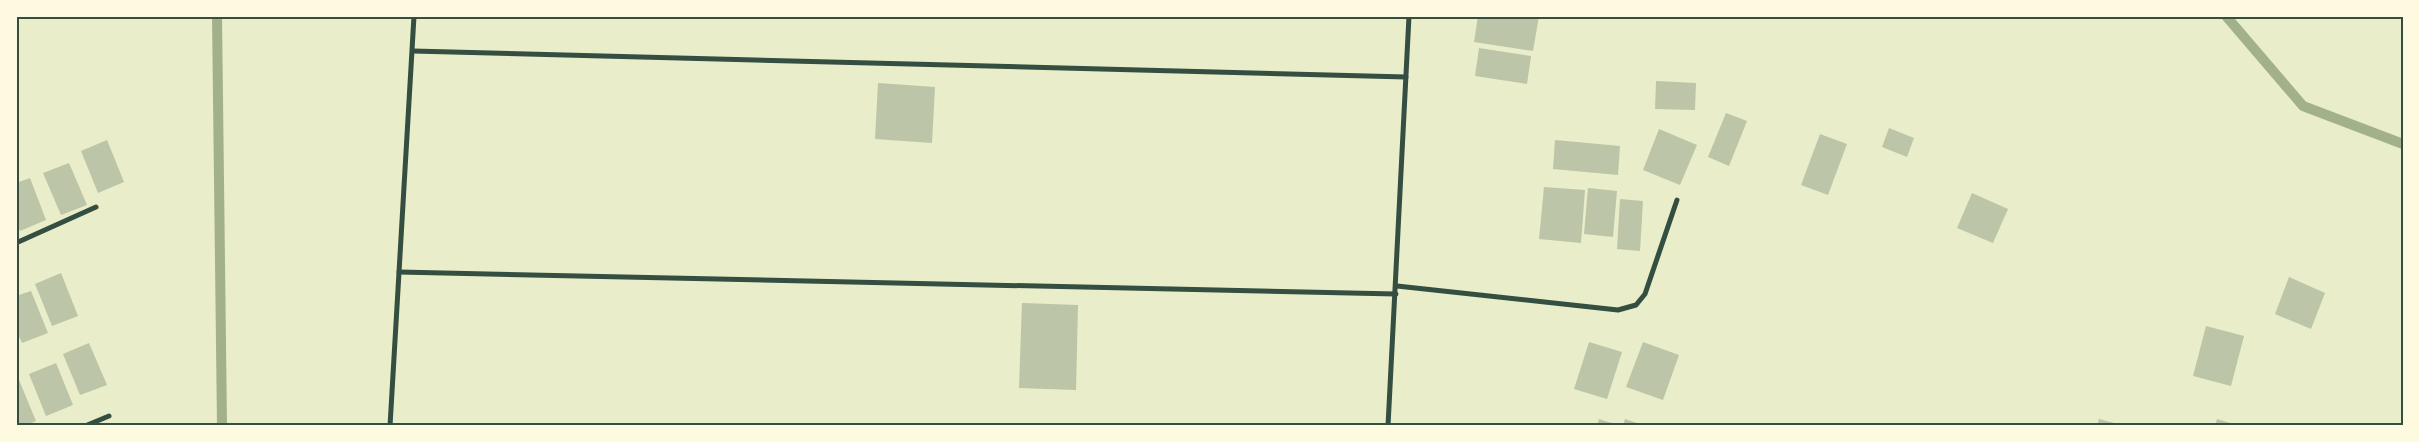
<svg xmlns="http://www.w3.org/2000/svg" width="2419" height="442" font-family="Commissioner,sans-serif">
  <rect width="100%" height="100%" fill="#e9edc9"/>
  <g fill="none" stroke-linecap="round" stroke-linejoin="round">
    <!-- stream -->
    <g stroke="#a3b18a" stroke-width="10">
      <polyline points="217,16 222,426"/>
      <polyline points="2226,16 2303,106 2403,144"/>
    </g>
  </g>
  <!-- building -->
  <g fill="#bcc5a7">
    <polygon points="1478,16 1539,16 1533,51 1474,42"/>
    <polygon points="1479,48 1531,56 1527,84 1475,76"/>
    <polygon points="1656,81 1696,83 1695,110 1655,109"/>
    <polygon points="878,83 935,87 932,143 875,139"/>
    <polygon points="1726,113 1747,121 1729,166 1708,157"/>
    <polygon points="1889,128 1914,138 1907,157 1882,147"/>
    <polygon points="1659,129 1697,145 1680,185 1643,170"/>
    <polygon points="1820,134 1847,144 1828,195 1801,185"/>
    <polygon points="107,140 124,182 98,193 81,151"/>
    <polygon points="1555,140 1620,146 1618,175 1553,169"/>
    <polygon points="69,163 87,205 61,215 43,173"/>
    <polygon points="30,178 46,220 20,231 16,221 16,183"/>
    <polygon points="1544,187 1585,190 1581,243 1539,239"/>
    <polygon points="1588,188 1617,191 1613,237 1584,234"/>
    <polygon points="1972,193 2008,209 1993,243 1957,228"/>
    <polygon points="1620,199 1643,201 1640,251 1617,249"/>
    <polygon points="61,273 78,316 52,326 35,284"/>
    <polygon points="2289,277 2325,293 2311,329 2275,314"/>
    <polygon points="31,291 48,333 22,343 16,330 16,296"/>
    <polygon points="1022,303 1078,305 1076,390 1019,388"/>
    <polygon points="2206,326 2244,336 2231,386 2193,376"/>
    <polygon points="1589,342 1622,352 1607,399 1574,389"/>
    <polygon points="1643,342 1679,355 1663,400 1626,387"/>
    <polygon points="89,343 107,385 80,395 63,354"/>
    <polygon points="56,363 73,405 46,416 29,374"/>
    <polygon points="19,380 36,421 25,426 16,426 16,381"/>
    <polygon points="1599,419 1618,425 1618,426 1597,426"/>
    <polygon points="1625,419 1643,425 1643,426 1623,426"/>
    <polygon points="2099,419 2122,425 2122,426 2097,426"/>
    <polygon points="2217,419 2237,425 2237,426 2215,426"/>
  </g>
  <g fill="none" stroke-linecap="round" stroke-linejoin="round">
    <!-- minor -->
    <g stroke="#344e41" stroke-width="5">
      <polyline points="413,51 1406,77"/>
      <polyline points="16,243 96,207"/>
      <polyline points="399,272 1396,294"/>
      <polyline points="1397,286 1618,310 1636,305 1645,294 1677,200"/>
      <polyline points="85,426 109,416"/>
      <polyline points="390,426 414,16"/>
      <polyline points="1388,426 1409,16"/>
    </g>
  </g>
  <!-- border -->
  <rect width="2419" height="442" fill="none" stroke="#fefae0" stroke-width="35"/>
  <rect x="18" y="18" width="2384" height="406" fill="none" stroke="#344e41" stroke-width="2"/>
</svg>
